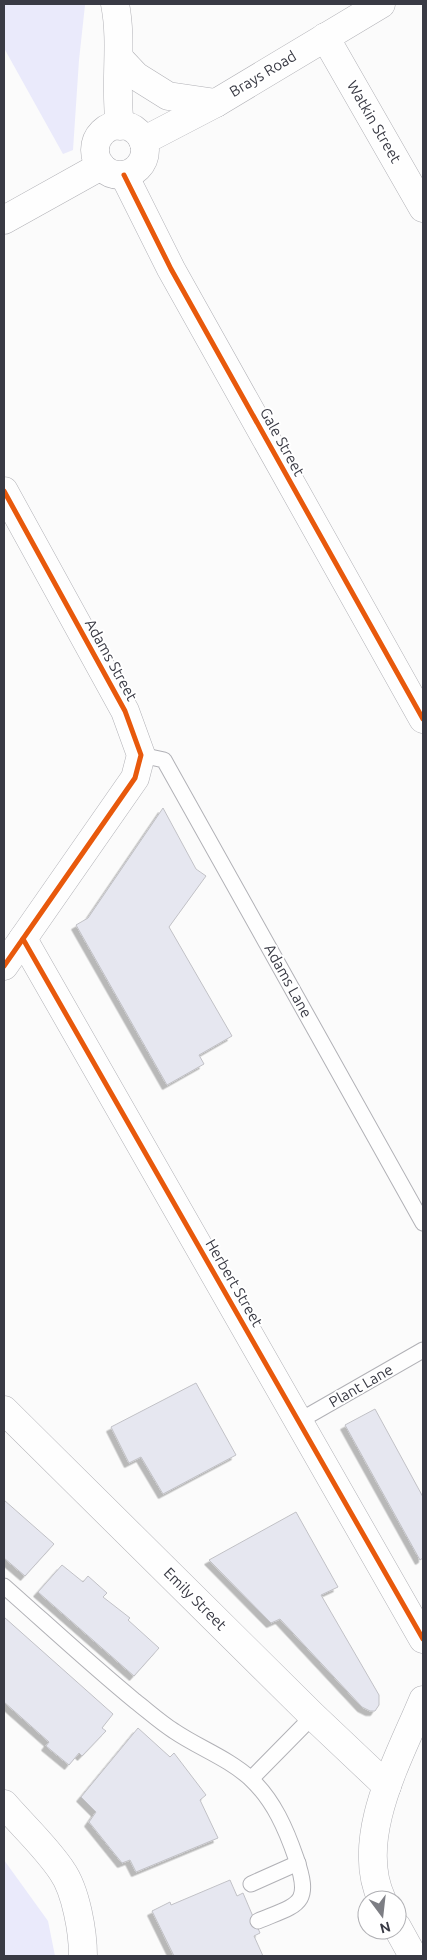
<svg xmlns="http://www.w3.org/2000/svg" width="427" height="1960" font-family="Ubuntu,sans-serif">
  <defs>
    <filter id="shadow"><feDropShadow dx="-4.5" dy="4.5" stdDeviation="0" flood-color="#0004"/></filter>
  </defs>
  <rect width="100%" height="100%" fill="#fbfbfb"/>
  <!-- green -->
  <g fill="#eaeafb">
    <polygon points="4,4 85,5 79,60 73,150 63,154 4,48"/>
    <polygon points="4,1860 48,1921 55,1956 4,1956"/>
  </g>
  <!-- building -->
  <g fill="#e6e7f0" stroke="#c1c1c6" filter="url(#shadow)">
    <polygon points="163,808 196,869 206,876 169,927 232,1036 199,1055 204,1064 167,1085 76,925 88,918"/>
    <polygon points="196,1383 236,1455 163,1494 141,1457 129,1463 111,1427"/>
    <polygon points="375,1409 423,1497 423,1558 420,1560 345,1425"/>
    <polygon points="4,1500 54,1544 25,1576 4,1558"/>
    <polygon points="296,1512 338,1587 321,1595 379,1695 379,1705 375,1711 370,1711 362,1707 280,1619 271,1623 209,1560"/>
    <polygon points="62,1565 83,1582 88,1576 107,1593 103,1597 130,1618 128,1620 159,1648 134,1676 38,1592"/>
    <polygon points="4,1617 113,1714 102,1728 106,1731 82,1756 79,1753 69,1765 46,1746 49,1742 4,1702"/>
    <polygon points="138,1728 170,1757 174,1753 206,1795 200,1800 218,1838 136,1872 130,1860 122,1863 89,1822 96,1812 81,1797"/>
    <polygon points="230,1880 237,1896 243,1893 260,1933 254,1936 263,1956 174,1956 152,1911 170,1902 171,1905"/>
  </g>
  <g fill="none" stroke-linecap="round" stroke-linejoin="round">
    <!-- service casing -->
    <g stroke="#b1b1b6" stroke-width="17">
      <g id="service">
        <polyline points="141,755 164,760 423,1223"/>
        <polyline points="299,1421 423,1350"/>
        <path d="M 4,1586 C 47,1624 90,1664 135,1701 C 148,1711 160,1722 174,1731 C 199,1748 228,1758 251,1779 C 274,1801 286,1829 296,1858 C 312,1905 299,1904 258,1921"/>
        <polyline points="251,1779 313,1716"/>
        <polyline points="251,1884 298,1863"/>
      </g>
    </g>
    <!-- minor casing -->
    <g stroke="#b1b1b6" stroke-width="29">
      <g id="minor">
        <path d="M 115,4 C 123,44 114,85 120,126"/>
        <polyline points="325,37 423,208"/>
        <polyline points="119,58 136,76 168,96 216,103"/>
        <circle cx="120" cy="150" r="25"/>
        <polyline points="143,141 216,103 381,4"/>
        <polyline points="124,175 171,269 423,719"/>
        <polyline points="4,220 101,166"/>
        <polyline points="4,491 125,711 141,755 135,778 4,966"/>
        <polyline points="23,939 423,1639"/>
        <polyline points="4,1410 313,1716 387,1786"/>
        <path d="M 4,1804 C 23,1826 46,1847 62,1871 C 76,1891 83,1932 83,1956"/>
        <path d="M 382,1900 C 353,1839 399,1758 423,1700"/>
        <polyline points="397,1927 413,1956"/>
      </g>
    </g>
    <!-- service -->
    <use href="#service" stroke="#fefefe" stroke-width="15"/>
    <!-- minor -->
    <use href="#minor" stroke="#fefefe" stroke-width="28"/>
    <!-- cycleway casing -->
    <g stroke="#fff" stroke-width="8">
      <g id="cycleway">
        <polyline points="124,175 171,269 423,719"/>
        <polyline points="4,491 125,711 141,755 135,778 4,966"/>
        <polyline points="23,939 423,1639"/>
      </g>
    </g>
    <!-- cycleway -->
    <use href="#cycleway" stroke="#e8590c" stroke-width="5"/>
  </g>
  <g text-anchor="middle" stroke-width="4" stroke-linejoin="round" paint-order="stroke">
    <!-- street labels -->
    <g font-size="15" fill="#393a44" stroke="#fff">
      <text transform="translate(263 74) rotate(-31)" y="5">Brays Road</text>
      <text transform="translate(374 122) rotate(60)" y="5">Watkin Street</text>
      <text transform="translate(282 442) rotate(61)" y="5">Gale Street</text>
      <text transform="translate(111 660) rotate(61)" y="5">Adams Street</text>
      <text transform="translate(288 981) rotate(61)" y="5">Adams Lane</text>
      <text transform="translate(234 1283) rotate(60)" y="5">Herbert Street</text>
      <text transform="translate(361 1386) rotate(-30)" y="5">Plant Lane</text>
      <text transform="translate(195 1599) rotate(45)" y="5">Emily Street</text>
    </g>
  </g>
  <!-- border -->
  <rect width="427" height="1960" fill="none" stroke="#393a44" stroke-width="10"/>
  <!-- north arrow -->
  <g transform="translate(382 1915) rotate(165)"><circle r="24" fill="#ffffff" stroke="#b0b0b4"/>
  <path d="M0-4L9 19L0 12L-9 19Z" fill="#7d7e84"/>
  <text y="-8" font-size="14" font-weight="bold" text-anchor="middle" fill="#393a44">N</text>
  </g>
</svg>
